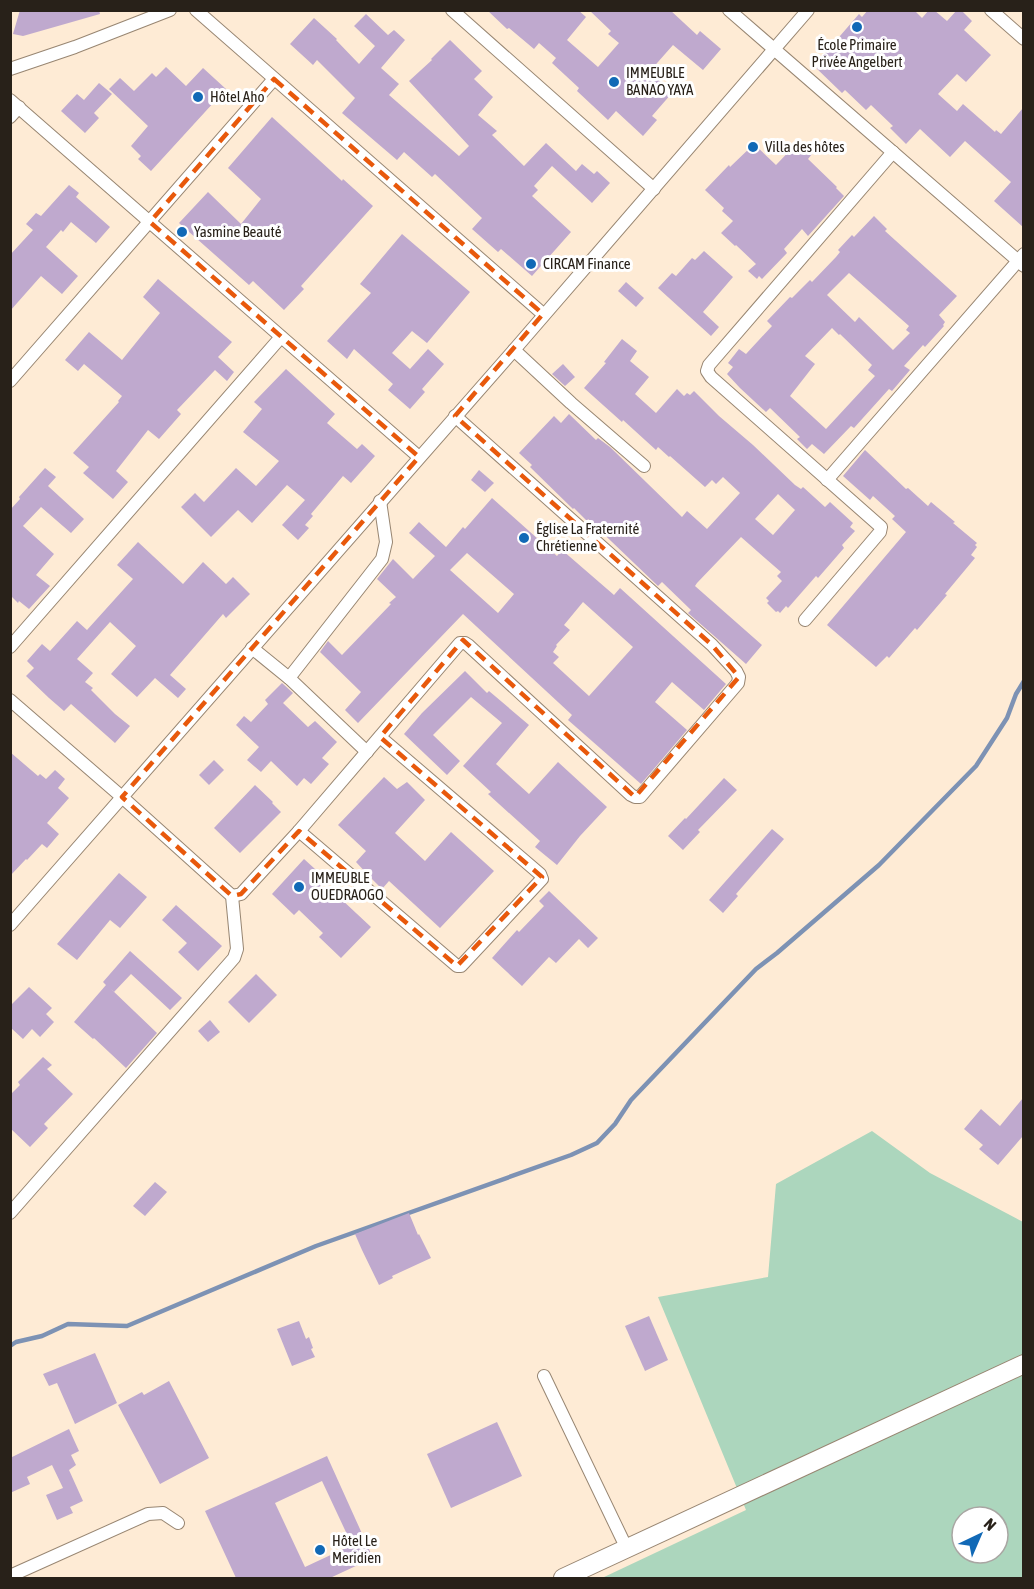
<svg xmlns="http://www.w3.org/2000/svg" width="1034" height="1589" font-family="'Asap Condensed',sans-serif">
  <rect width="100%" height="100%" fill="#feebd5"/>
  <!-- green -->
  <path fill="#acd6bd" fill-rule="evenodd" d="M 872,1131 L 930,1173 L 1023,1222 L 1023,1578 L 602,1578 L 746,1510 L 658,1297 L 768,1277 L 776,1184 ZM 962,1517 L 998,1517 L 998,1553 L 962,1553 Z"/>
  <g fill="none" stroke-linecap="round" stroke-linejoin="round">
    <!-- stream -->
    <polyline stroke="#7d92b4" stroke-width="4.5" points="10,1346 16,1342 42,1336 68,1324 127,1326 316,1246 571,1155 597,1143 615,1124 631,1100 756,969 777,953 879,865 976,766 1007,718 1016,694 1024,681"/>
  </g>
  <!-- building -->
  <g fill="#bfa9ce" fill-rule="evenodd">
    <polygon points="20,10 99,10 100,14 23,36 13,34"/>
    <polygon points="487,10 578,10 586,17 567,40 598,67 619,43 608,34 611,31 589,10 670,10 697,35 700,31 721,49 703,70 673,45 650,71 672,93 652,116 657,120 643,136 616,111 608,120 577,91 579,88 552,63 556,58 539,43 534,49 509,28 507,29"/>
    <polygon points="868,10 914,10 922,18 929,10 934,10 947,21 957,10 961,10 972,21 964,30 991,55 966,82 957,74 938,94 957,111 963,104 995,132 996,130 1001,134 1023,108 1023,227 994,201 1011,182 965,141 950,157 920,129 906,144 890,128 893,126 871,105 866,110 845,90 842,93 814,66 859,14 862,17"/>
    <polygon points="366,14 388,35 394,30 405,40 381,68 399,84 389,95 459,156 469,146 409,81 432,60 431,59 450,40 482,71 474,79 493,97 478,115 497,131 492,135 524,166 546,143 576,171 582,164 594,174 597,171 610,183 592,203 552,166 534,186 538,190 532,196 571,232 532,276 501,249 498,252 472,229 482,218 435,174 432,177 404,152 397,160 342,113 355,98 317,60 313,65 290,44 314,18 337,39 336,40 359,64 375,46 354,26"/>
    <polygon points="166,67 186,86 203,68 226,89 151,171 138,159 141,156 131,146 148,126 109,89 120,78 134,91 152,73 156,77"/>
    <polygon points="99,83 112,94 94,113 99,118 85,133 61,111 77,94 84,100"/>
    <polygon points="272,117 342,181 343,179 373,206 301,286 304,289 284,310 253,281 249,285 179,223 208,192 241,224 261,199 228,168"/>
    <polygon points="799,141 812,154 808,159 837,187 836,188 844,196 808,236 802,229 784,249 787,253 762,279 759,276 757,279 748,271 756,264 736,245 735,246 721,233 733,221 722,211 724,208 705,190 729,165 730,167 754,144 776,165"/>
    <polygon points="69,185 79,193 76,197 110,227 96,243 71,222 63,232 61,230 46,247 78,276 62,294 41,276 10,311 10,255 33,230 26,224 36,213 41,216"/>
    <path d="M 874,216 L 887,229 L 885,231 L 957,296 L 939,315 L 945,322 L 943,325 L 944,326 L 925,347 L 923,345 L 904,366 L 910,370 L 892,391 L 889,389 L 854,428 L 851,426 L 824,454 L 812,444 L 807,449 L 797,439 L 800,437 L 770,408 L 766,412 L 740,388 L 727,374 L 733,367 L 728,363 L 739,349 L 746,354 L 772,326 L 767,321 L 790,297 L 792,298 L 810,280 L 812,282 L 836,257 L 840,252 L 838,250 L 852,235 L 854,237 ZM 849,273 L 909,326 L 906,330 L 910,333 L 893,350 L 859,317 L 855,322 L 827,295 ZM 832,328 L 839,335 L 840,334 L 872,365 L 868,370 L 875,376 L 826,429 L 790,396 L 815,364 L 805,356 Z"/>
    <polygon points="402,234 470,292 427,343 412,331 392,353 410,369 428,349 444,364 422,389 425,392 410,409 388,390 393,384 354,349 347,359 327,341 371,293 360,284"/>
    <polygon points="704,251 733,277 703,312 719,327 711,336 658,288 672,273 676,276 692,258 695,260"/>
    <polygon points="158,279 232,342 218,357 234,372 227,381 215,370 177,410 181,414 159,439 148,430 116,471 128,482 113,499 83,473 89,467 73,453 119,402 118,401 122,396 84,364 78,371 65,360 89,332 122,360 160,313 143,297"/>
    <polygon points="626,282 644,298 636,307 618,291"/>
    <path d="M 622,339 L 637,351 L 630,361 L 649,377 L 635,394 L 656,413 L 677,389 L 684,396 L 687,393 L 690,395 L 694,391 L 719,416 L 753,445 L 795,485 L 801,489 L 803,487 L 825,507 L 830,502 L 853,523 L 850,527 L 855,531 L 842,545 L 844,548 L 818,578 L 816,576 L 788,608 L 786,606 L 780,613 L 778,611 L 776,612 L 767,603 L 769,601 L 766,598 L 782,581 L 777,576 L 781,572 L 741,537 L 697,583 L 695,586 L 762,645 L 746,664 L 688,613 L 691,610 L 662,582 L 658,586 L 588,519 L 587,521 L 574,508 L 573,509 L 530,467 L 532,465 L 519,453 L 554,416 L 561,423 L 569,414 L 596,440 L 598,438 L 610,447 L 682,517 L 687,511 L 707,529 L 740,493 L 723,477 L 716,484 L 712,480 L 705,487 L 670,456 L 669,457 L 658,447 L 656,450 L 623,420 L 622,422 L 584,388 L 606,363 L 604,362 ZM 778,494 L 795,510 L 773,535 L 755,519 Z"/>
    <polygon points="563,364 575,377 565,386 552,374"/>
    <polygon points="286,369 335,414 327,423 357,449 362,444 375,456 351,483 343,476 311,514 313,516 305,525 309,528 298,540 282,525 305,500 287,485 252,523 238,510 211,537 181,507 195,493 204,502 236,468 256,486 279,461 243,432 262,409 254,402"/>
    <polygon points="865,450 906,489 908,488 928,506 931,502 955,522 953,523 977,543 975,545 977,547 971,555 975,558 945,594 947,595 917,630 915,628 889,658 887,656 876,667 827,625 906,532 892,519 895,516 873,496 870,500 843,476"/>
    <polygon points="45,468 56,477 48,486 84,519 71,533 41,507 23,526 54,554 36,575 50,586 29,609 19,601 18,603 10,595 10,510 20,499 19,497"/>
    <polygon points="479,470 494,483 485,492 471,480"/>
    <path d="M 492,498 L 557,556 L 562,550 L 614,595 L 620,588 L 726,684 L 704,710 L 672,682 L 655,702 L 687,730 L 641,784 L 568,720 L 572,715 L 463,614 L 358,723 L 345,710 L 361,692 L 320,652 L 328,641 L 342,655 L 391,604 L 389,603 L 396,597 L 377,579 L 393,559 L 413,579 L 435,556 L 409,533 L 419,522 L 446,547 L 463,527 L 465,529 ZM 467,553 L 514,594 L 498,613 L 450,570 ZM 583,602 L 633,647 L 589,696 L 553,663 L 559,657 L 553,652 L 557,646 L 556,645 L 570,630 L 564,625 Z"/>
    <polygon points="138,542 183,584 203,562 226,584 233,577 250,594 226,618 223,614 170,675 186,689 178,698 155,678 137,697 111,674 136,646 110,622 77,659 93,673 85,682 93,688 91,690 115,714 130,726 115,743 71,704 64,711 49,698 26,676 34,668 27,661 42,644 50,651 77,621 87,630 133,579 117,565"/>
    <polygon points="465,671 487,693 489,691 529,725 496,764 529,794 558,762 607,807 580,836 557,865 535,847 540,841 488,794 491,792 463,766 502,723 471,697 433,735 460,761 447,775 404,734 422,713"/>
    <polygon points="282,683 293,693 283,703 308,727 315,721 337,742 322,758 329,764 311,784 304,778 297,786 271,761 261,772 247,760 259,747 236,725 244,716 251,722 268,704 265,700"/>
    <polygon points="10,752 38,776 40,774 46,779 55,770 65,779 58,788 69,798 47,823 59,834 47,848 42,844 27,860 26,859 10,876"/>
    <polygon points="214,760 224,770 209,785 199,775"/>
    <polygon points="384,777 397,789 407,782 425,800 395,833 425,861 451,832 494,871 440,928 389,881 382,889 369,876 356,862 366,851 338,825"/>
    <polygon points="724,778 737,790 698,830 700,832 683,850 668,836 685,818 686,819"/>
    <polygon points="255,785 273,802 272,803 281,812 240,853 214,828"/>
    <polygon points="772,829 784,839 736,894 738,896 723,913 709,900"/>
    <polygon points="304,859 326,879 320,886 338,902 341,899 371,927 341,958 319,937 323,933 299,910 294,915 272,894"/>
    <polygon points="119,873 147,897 120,928 110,920 77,960 57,944"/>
    <polygon points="549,891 598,938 588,948 579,939 556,963 549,957 522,986 492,958 517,930 519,932 544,906 539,901"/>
    <polygon points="176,905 222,946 198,971 178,952 187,943 162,920"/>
    <polygon points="130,951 182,998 170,1010 131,974 114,992 111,989 157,1033 126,1068 94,1038 93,1039 74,1022 106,985 103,982"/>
    <polygon points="256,974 277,995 249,1023 228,1002"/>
    <polygon points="29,987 52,1008 46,1014 54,1022 40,1037 32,1029 23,1039 10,1027 10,1006"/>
    <polygon points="210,1020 220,1032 208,1042 198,1031"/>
    <polygon points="43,1057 52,1065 47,1069 73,1094 44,1124 48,1128 30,1147 10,1128 10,1095 20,1085 18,1082"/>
    <polygon points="1023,1098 1023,1136 998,1165 979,1149 983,1145 964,1129 981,1109 1000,1126"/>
    <polygon points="155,1182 167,1192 145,1216 133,1206"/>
    <polygon points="409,1213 418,1235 419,1234 431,1258 392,1276 393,1278 379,1285 362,1250 355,1234"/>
    <polygon points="649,1316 668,1360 645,1371 625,1326"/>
    <polygon points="299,1321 306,1339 309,1337 313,1348 311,1349 315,1357 292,1366 277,1329"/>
    <polygon points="95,1353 117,1403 75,1424 57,1383 49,1386 43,1374"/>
    <polygon points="169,1381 209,1458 160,1484 118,1405 142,1392 144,1395"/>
    <polygon points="497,1422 522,1476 451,1508 427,1454"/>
    <polygon points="69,1429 79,1451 71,1455 76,1465 69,1470 83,1501 70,1507 73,1513 57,1520 46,1495 63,1488 52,1465 27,1477 30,1484 10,1493 10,1458"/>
    <path d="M 327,1456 L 373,1558 L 330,1578 L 236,1578 L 205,1511 ZM 322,1481 L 352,1545 L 305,1567 L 275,1503 Z"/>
  </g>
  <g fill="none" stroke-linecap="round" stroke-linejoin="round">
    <!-- street casing -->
    <g stroke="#988672" stroke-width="14">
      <g id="street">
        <polyline points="196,10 543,314"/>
        <polyline points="452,10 654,189"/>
        <polyline points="729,10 1024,266"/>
        <polyline points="991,10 1024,39"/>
        <polyline points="10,69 75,47 170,10"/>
        <polyline points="10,100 419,457"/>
        <polyline points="10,117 19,107"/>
        <polyline points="514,350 571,403 644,466"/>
        <polyline points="10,381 274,79"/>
        <polyline points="827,480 1024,254"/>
        <polyline points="805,620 880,532 881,527 711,377 707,371 709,365 893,152"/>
        <polyline points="10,647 281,337"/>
        <polyline points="252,648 289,678 367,752"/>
        <polyline points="289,678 382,559 386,542 380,501"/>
        <polyline points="10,700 122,797 232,896 237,949 234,958 10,1213"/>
        <polyline points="299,831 457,966 461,966 542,879 540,874 380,737"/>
        <polyline points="232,896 241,894 299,831 460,643 465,643 468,645 631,795 635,797 640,797 738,683 739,677 736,671 712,645 455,416"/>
        <polyline points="10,925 514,350 808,10"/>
        <polyline points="544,1376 627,1549"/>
        <polyline points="10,1576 148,1514 163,1513 178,1523"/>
      </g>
    </g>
    <!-- secondary casing -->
    <g stroke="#988672" stroke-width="20">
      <polyline id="secondary" points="563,1578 1024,1364"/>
    </g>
    <!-- street -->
    <use href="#street" stroke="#fff" stroke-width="12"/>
    <!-- secondary -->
    <use href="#secondary" stroke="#fff" stroke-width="18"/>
  </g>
  <!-- marked area -->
  <path fill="none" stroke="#e8590c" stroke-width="4.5" stroke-dasharray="12 8" stroke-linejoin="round" d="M 274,79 L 543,314 L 455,416 L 712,645 L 739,677 L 635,797 L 463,640 L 380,737 L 542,877 L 457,966 L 299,831 L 241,894 L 232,896 L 122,797 L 419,457 L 150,222 Z"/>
  <!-- markers -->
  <g fill="#1169b6" stroke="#fff" stroke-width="2">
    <circle cx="857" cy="27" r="6"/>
    <circle cx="614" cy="82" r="6"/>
    <circle cx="198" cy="97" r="6"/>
    <circle cx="753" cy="147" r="6"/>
    <circle cx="182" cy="232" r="6"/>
    <circle cx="531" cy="264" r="6"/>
    <circle cx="524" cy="538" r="6"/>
    <circle cx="299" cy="887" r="6"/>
    <circle cx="320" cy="1550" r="6"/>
  </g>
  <g text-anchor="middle" stroke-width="6" stroke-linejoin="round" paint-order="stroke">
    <!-- poi labels -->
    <g font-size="15" fill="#282119" stroke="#fff" text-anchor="start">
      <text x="857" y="50" text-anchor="middle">École Primaire<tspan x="857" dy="17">Privée Angelbert</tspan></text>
      <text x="626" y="78">IMMEUBLE<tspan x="626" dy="17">BANAO YAYA</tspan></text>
      <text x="210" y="102">Hôtel Aho</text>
      <text x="765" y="152">Villa des hôtes</text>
      <text x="194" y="237">Yasmine Beauté</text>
      <text x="543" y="269">CIRCAM Finance</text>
      <text x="536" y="534">Église La Fraternité<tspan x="536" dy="17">Chrétienne</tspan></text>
      <text x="311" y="883">IMMEUBLE<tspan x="311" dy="17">OUEDRAOGO</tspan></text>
      <text x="332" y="1546">Hôtel Le<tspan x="332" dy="17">Meridien</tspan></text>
    </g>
  </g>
  <!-- border -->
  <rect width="1034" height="1589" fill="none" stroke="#282119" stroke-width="24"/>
  <!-- north arrow -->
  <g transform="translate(980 1535) rotate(44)"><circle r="28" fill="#ffffff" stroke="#a9a6a3" stroke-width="1.5"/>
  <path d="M0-4.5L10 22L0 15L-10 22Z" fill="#1169b6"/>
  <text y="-9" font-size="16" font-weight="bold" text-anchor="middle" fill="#282119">N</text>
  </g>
</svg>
